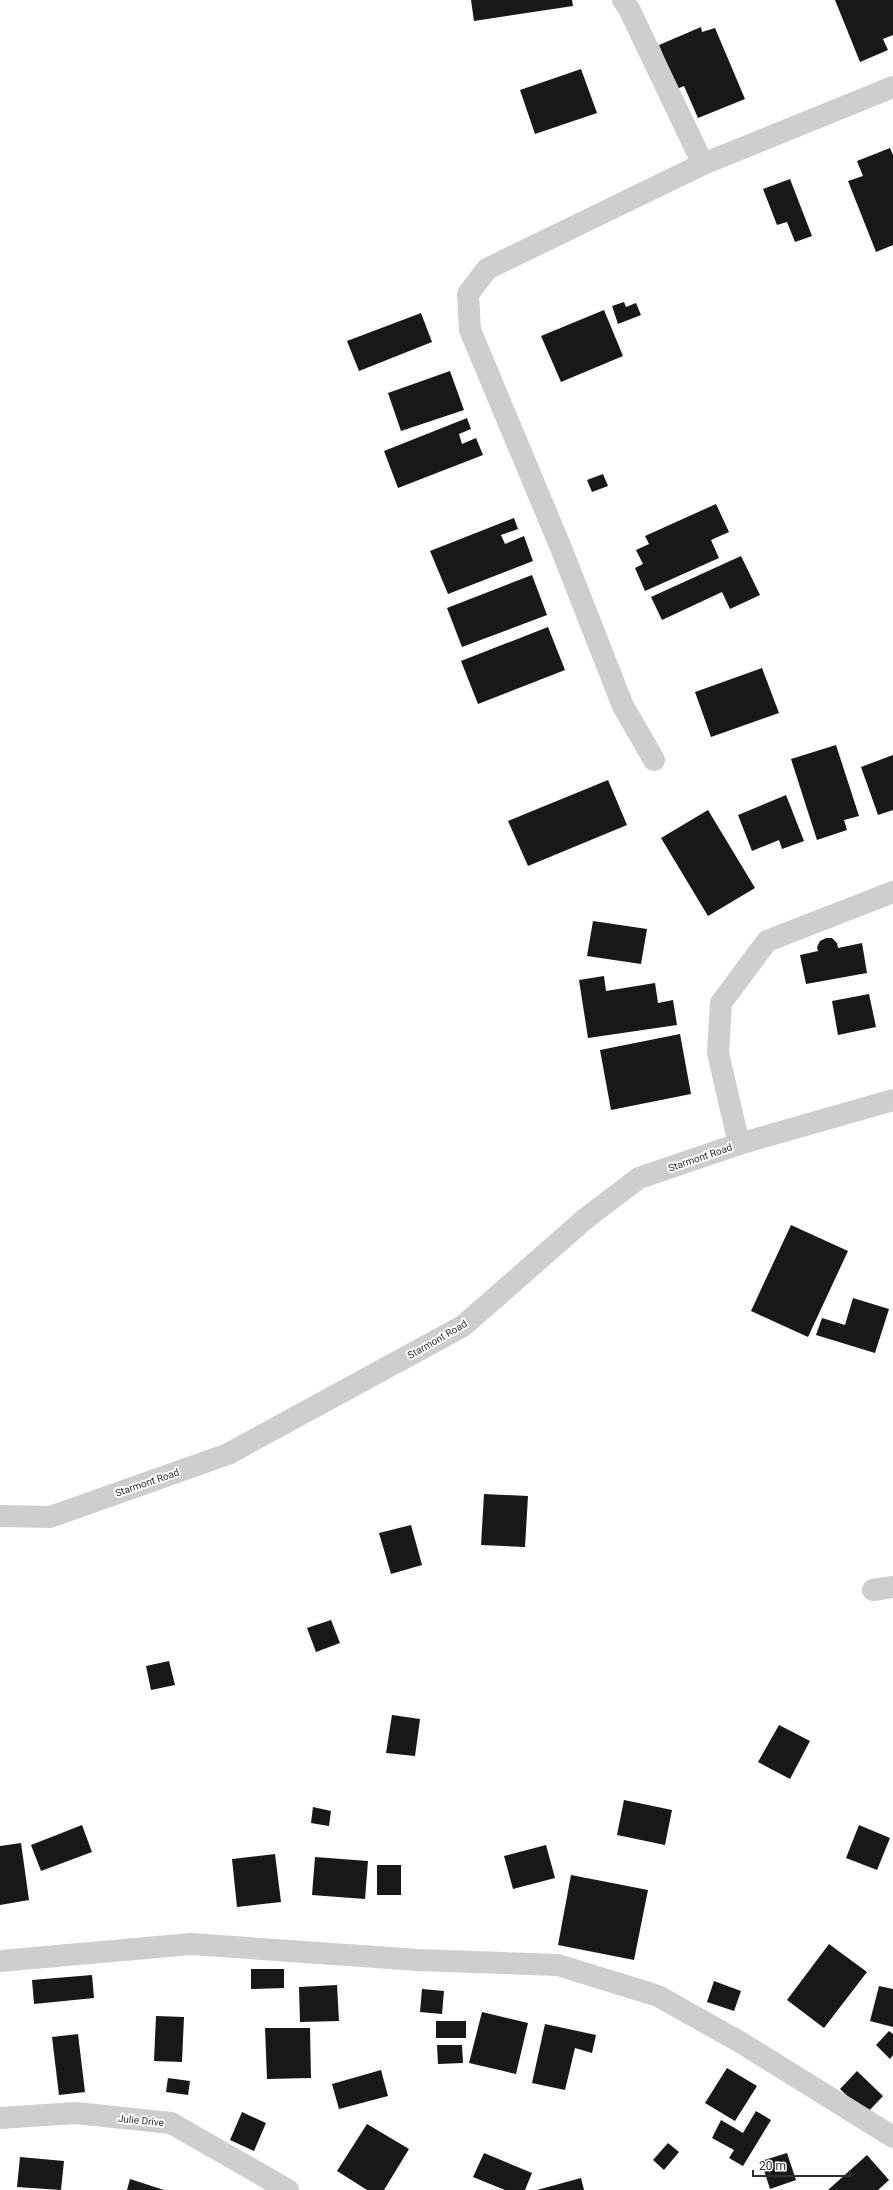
<svg xmlns="http://www.w3.org/2000/svg" width="893" height="2190" font-family="Roboto,sans-serif">
  <rect width="100%" height="100%" fill="#fff"/>
  <!-- building -->
  <g fill="#181818">
    <polygon points="471,0 572,0 573,6 474,21"/>
    <polygon points="835,0 893,0 893,35 883,39 888,50 860,62"/>
    <polygon points="701,27 702,32 715,28 745,99 698,118 684,86 677,89 659,45"/>
    <polygon points="581,69 597,113 535,134 520,90"/>
    <polygon points="890,148 893,155 893,245 876,252 848,181 863,176 857,161"/>
    <polygon points="790,179 812,236 795,242 787,222 777,225 763,189"/>
    <polygon points="624,302 626,307 636,303 641,315 618,324 612,306"/>
    <polygon points="604,310 623,356 561,382 541,336"/>
    <polygon points="421,313 432,342 359,371 347,341"/>
    <polygon points="450,371 464,410 401,431 388,393"/>
    <polygon points="467,418 471,429 459,434 462,444 476,438 483,455 398,488 384,451"/>
    <polygon points="603,474 608,486 592,492 587,480"/>
    <polygon points="716,504 729,532 711,540 719,558 645,591 635,568 643,564 636,550 649,544 645,536"/>
    <polygon points="514,518 518,529 501,535 505,544 524,536 533,561 448,594 430,551"/>
    <polygon points="741,556 760,595 730,609 722,592 662,620 651,597"/>
    <polygon points="532,575 547,615 462,647 447,608"/>
    <polygon points="548,627 565,670 478,704 461,661"/>
    <polygon points="762,668 779,713 711,737 695,692"/>
    <polygon points="836,745 859,816 844,820 847,830 817,840 791,759"/>
    <polygon points="893,755 893,810 878,815 861,767"/>
    <polygon points="608,780 627,825 528,866 508,821"/>
    <polygon points="786,795 804,841 782,849 779,840 752,851 738,815"/>
    <polygon points="708,810 755,888 708,916 661,838"/>
    <polygon points="593,921 647,929 641,964 587,956"/>
    <polygon points="826,938 832,938 837,943 838,948 862,943 867,973 806,984 800,955 818,951 817,947 820,941"/>
    <polygon points="604,976 606,991 655,983 658,1003 673,1000 677,1025 588,1038 579,980"/>
    <polygon points="869,994 876,1027 838,1035 832,1001"/>
    <polygon points="680,1034 691,1094 611,1110 600,1050"/>
    <polygon points="791,1225 848,1251 808,1337 751,1311"/>
    <polygon points="853,1298 889,1309 875,1353 816,1335 822,1318 845,1325"/>
    <polygon points="484,1494 528,1496 525,1547 481,1545"/>
    <polygon points="411,1525 422,1565 391,1574 379,1533"/>
    <polygon points="331,1620 340,1643 316,1652 307,1628"/>
    <polygon points="169,1661 175,1685 151,1690 146,1666"/>
    <polygon points="392,1715 420,1719 415,1756 386,1753"/>
    <polygon points="779,1725 810,1741 790,1779 758,1762"/>
    <polygon points="624,1800 672,1810 665,1845 617,1835"/>
    <polygon points="313,1807 331,1811 329,1826 311,1823"/>
    <polygon points="82,1825 92,1852 41,1871 31,1845"/>
    <polygon points="859,1825 890,1838 877,1870 846,1858"/>
    <polygon points="21,1843 29,1900 0,1905 0,1846"/>
    <polygon points="546,1845 555,1878 513,1889 504,1856"/>
    <polygon points="275,1854 281,1902 237,1907 232,1859"/>
    <polygon points="315,1857 368,1861 365,1899 312,1895"/>
    <rect x="377" y="1865" width="24" height="30"/>
    <polygon points="571,1875 648,1890 634,1960 558,1945"/>
    <polygon points="829,1944 867,1972 824,2028 787,2000"/>
    <polygon points="251,1969 284,1969 284,1988 251,1989"/>
    <polygon points="92,1975 94,1998 34,2004 32,1980"/>
    <polygon points="714,1981 741,1991 734,2011 707,2002"/>
    <polygon points="337,1985 339,2021 300,2022 299,1987"/>
    <polygon points="879,1986 893,1989 893,2027 870,2021"/>
    <polygon points="422,1989 444,1991 442,2014 420,2012"/>
    <polygon points="482,2012 528,2023 516,2074 469,2063"/>
    <polygon points="156,2016 184,2017 182,2062 154,2061"/>
    <rect x="436" y="2021" width="30" height="17"/>
    <polygon points="545,2024 596,2035 592,2053 575,2048 565,2090 532,2083"/>
    <polygon points="265,2028 310,2028 311,2078 267,2079"/>
    <polygon points="889,2031 893,2034 893,2055 890,2059 876,2045"/>
    <polygon points="78,2034 85,2092 59,2095 52,2037"/>
    <polygon points="437,2045 462,2045 463,2063 438,2064"/>
    <polygon points="727,2068 757,2086 735,2121 705,2103"/>
    <polygon points="381,2070 388,2096 339,2109 332,2084"/>
    <polygon points="857,2071 883,2096 866,2114 840,2089"/>
    <polygon points="168,2078 190,2081 188,2095 166,2092"/>
    <polygon points="756,2111 771,2120 743,2166 729,2158 734,2150 712,2138 721,2120 743,2133"/>
    <polygon points="242,2112 266,2123 254,2151 230,2140"/>
    <polygon points="367,2124 409,2149 384,2190 367,2190 337,2171"/>
    <polygon points="668,2143 679,2152 664,2170 653,2160"/>
    <polygon points="484,2153 532,2173 525,2190 505,2190 473,2177"/>
    <polygon points="787,2153 796,2180 770,2189 761,2161"/>
    <polygon points="867,2155 889,2180 878,2190 828,2190"/>
    <polygon points="20,2157 64,2161 61,2190 17,2187"/>
    <polygon points="581,2178 584,2190 537,2190"/>
    <polygon points="130,2179 164,2190 127,2190"/>
  </g>
  <g fill="none" stroke-linecap="round" stroke-linejoin="round">
    <!-- street -->
    <g stroke="#cecece" stroke-width="22">
      <polyline points="623,0 629,9 703,164"/>
      <polyline points="654,760 623,706 561,548 470,330 468,294 487,269 703,164 893,87"/>
      <polyline points="739,1144 718,1053 721,1003 767,941 893,892"/>
      <polyline points="0,1516 50,1517 228,1454 463,1326 585,1219 639,1178 739,1144 893,1100"/>
      <polyline points="873,1590 893,1587"/>
      <polyline points="0,1961 191,1944 418,1960 558,1965 658,1996 740,2042 893,2137"/>
      <polyline points="0,2118 76,2113 171,2123 288,2190"/>
    </g>
  </g>
  <g text-anchor="middle" stroke-width="4" stroke-linejoin="round" paint-order="stroke">
    <!-- street labels -->
    <g font-size="10" fill="#313131" stroke="#fff">
      <text transform="translate(700 1157) rotate(-19)" y="4">Starmont Road</text>
      <text transform="translate(437 1339) rotate(-30)" y="4">Starmont Road</text>
      <text transform="translate(147 1482) rotate(-19)" y="4">Starmont Road</text>
      <text transform="translate(141 2120) rotate(6)" y="4">Julie Drive</text>
    </g>
  </g>
  <!-- scale -->
  <path d="M753 2170v6h97v-6" fill="none" stroke="#313131" stroke-width="2"/>
  <text x="759" y="2170" font-size="12" fill="#313131" stroke="#ffffff" stroke-width="3" paint-order="stroke">20 m</text>
</svg>
